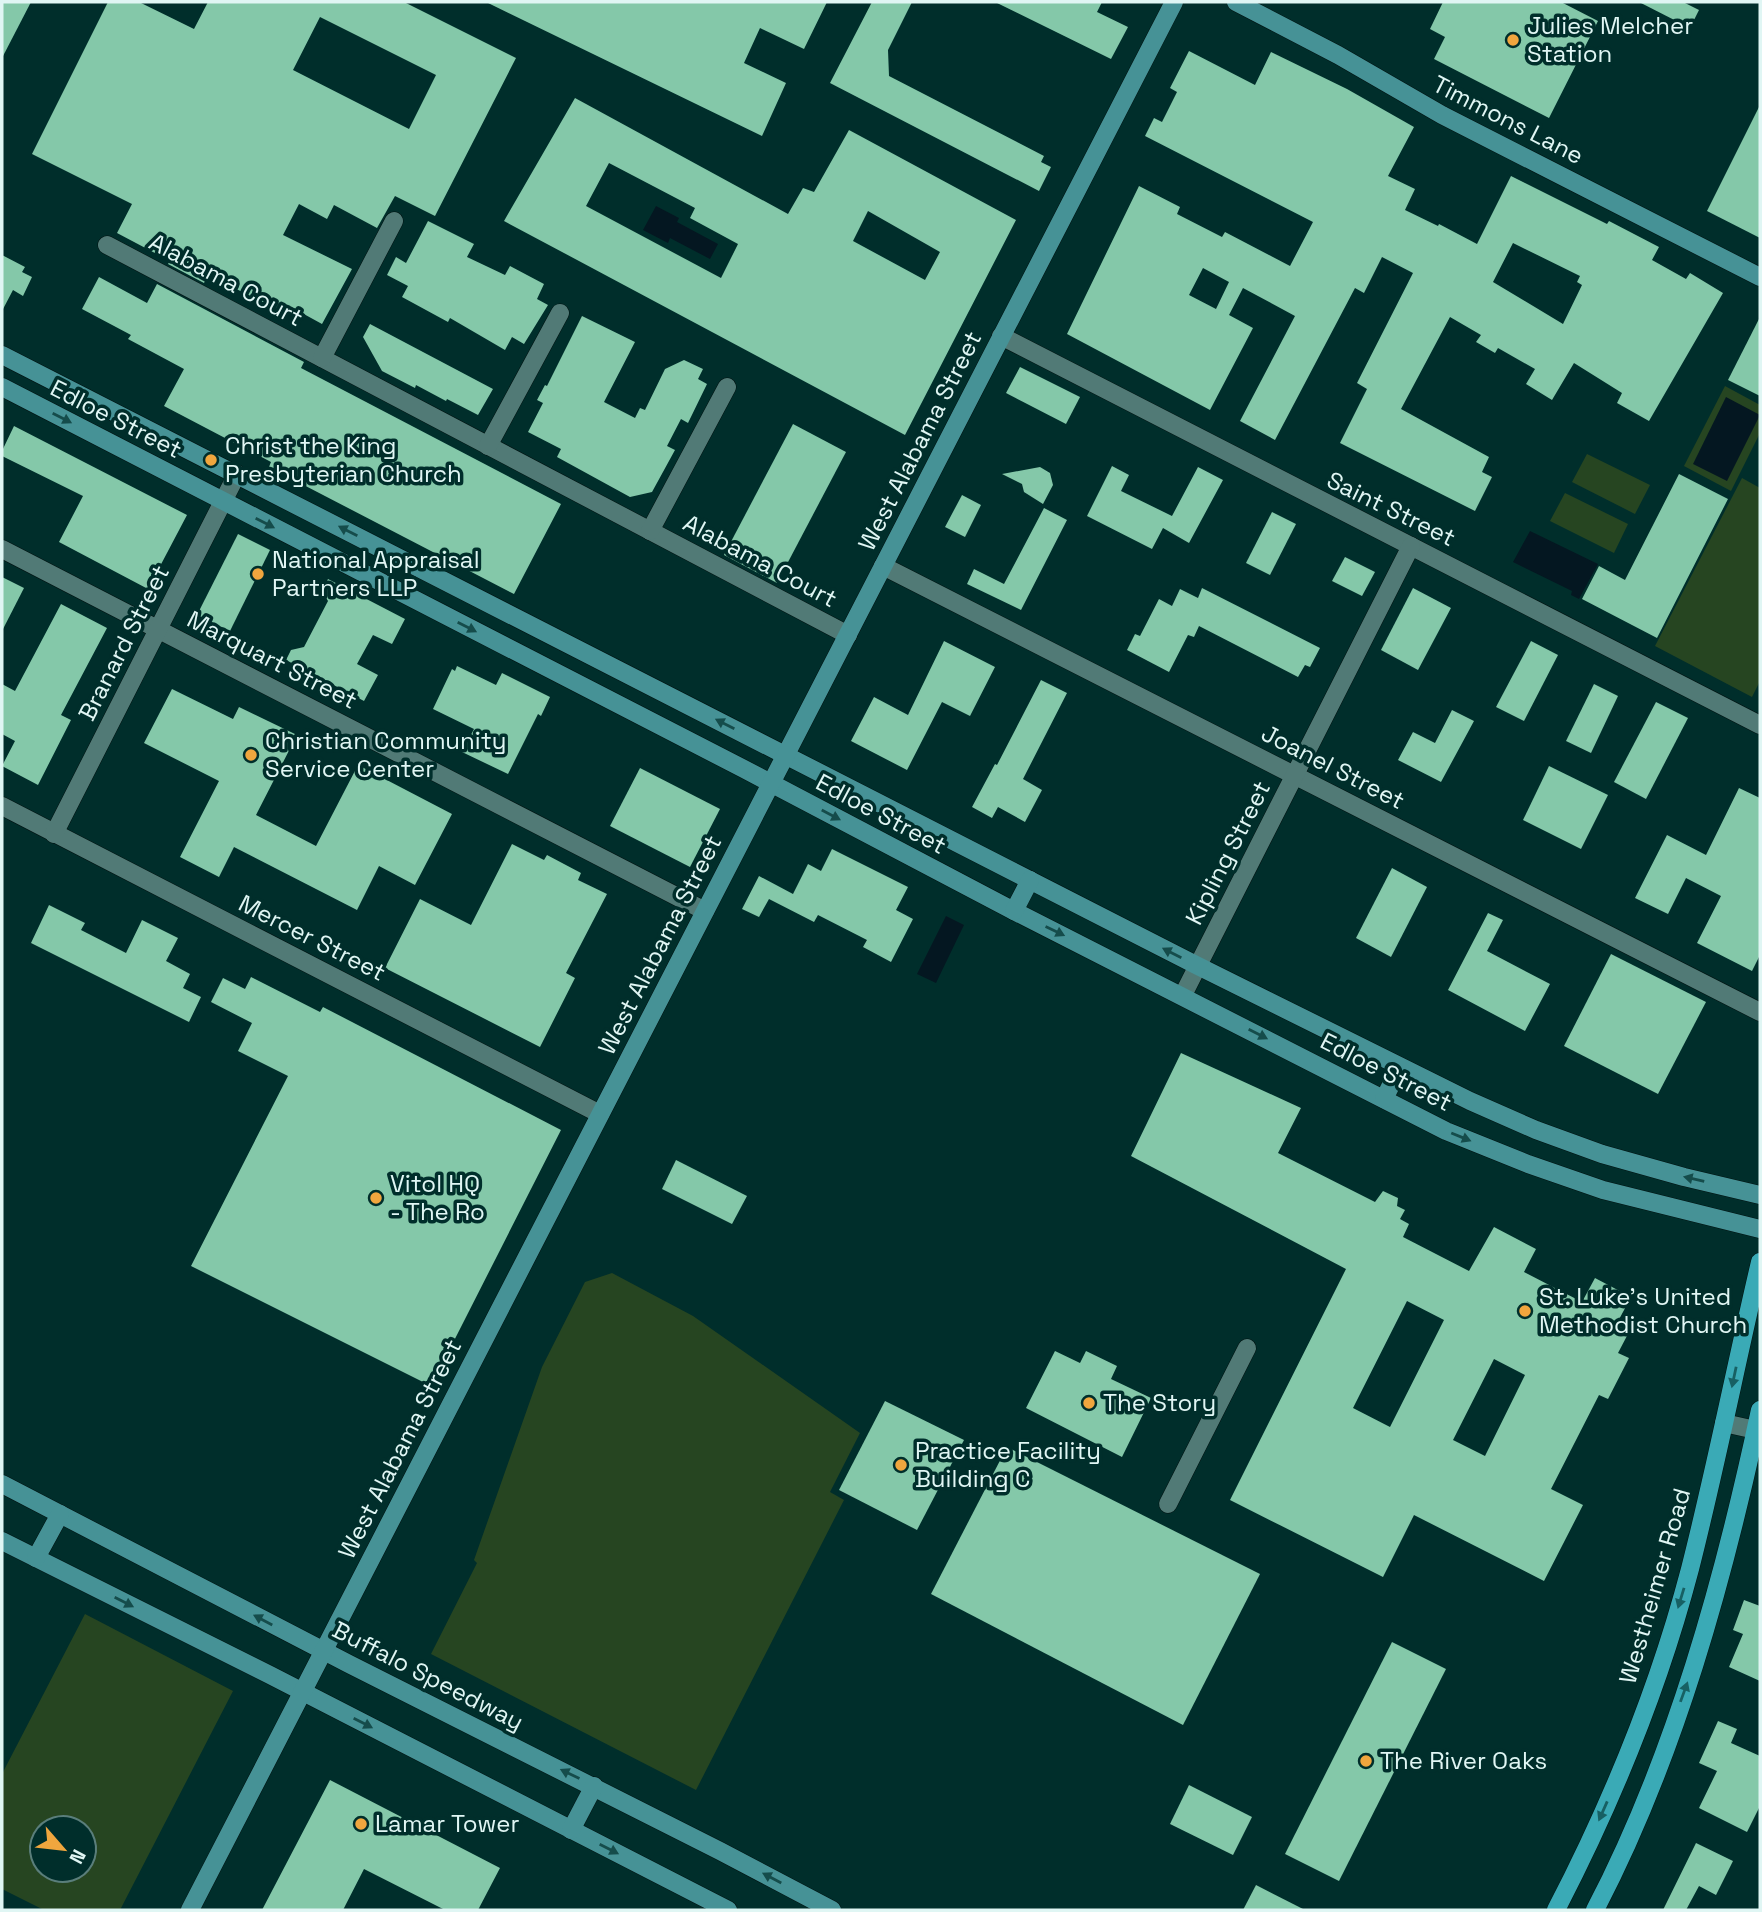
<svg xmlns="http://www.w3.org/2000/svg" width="1762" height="1912" font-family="'Space Grotesk',sans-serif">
  <rect width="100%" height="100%" fill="#002e2b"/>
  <!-- green -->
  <g fill="#264521" fill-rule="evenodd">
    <polygon points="1725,386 1760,405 1760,433 1731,491 1684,466"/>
    <polygon points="1587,454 1650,485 1635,514 1572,482"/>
    <polygon points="1742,478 1760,488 1760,681 1752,697 1655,646"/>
    <polygon points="1565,493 1628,524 1614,553 1550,521"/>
    <polygon points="612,1273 693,1316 860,1433 830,1492 844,1500 696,1790 431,1654 477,1563 474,1560 542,1367 585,1282"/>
    <path d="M 85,1614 L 233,1691 L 120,1910 L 44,1910 L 2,1889 L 2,1774 ZM 84,1828 L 84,1870 L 42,1870 L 42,1828 Z"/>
  </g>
  <!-- water -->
  <g fill="#041721">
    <polygon points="656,206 679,218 677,222 718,244 710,259 670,238 668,243 643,230"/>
    <polygon points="1726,397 1760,415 1727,481 1693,464"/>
    <polygon points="1530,531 1598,564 1579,599 1571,595 1572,591 1513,562"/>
    <polygon points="946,916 964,925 936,983 917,974"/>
  </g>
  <!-- building -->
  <g fill="#84c8a9" fill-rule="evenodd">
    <polygon points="2,2 31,2 2,58"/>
    <path d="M 108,2 L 139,2 L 194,29 L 208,2 L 404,2 L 516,58 L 435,216 L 395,196 L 377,228 L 334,205 L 327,219 L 299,204 L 283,235 L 352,269 L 322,324 L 291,307 L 287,314 L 208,275 L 204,283 L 168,264 L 170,261 L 117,233 L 132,204 L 32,154 ZM 320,17 L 436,75 L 409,129 L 293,70 Z"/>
    <polygon points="486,2 827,2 804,49 760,28 744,63 786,83 762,136"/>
    <polygon points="872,2 912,2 888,50 889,76 1044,156 1041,162 1051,167 1039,191 830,83"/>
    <polygon points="995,2 1102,2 1097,12 1128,27 1111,59"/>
    <polygon points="1443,2 1561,2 1598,21 1549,118 1434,59 1445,37 1430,29"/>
    <polygon points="1639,2 1683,2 1699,10 1690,28"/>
    <path d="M 1189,51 L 1255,85 L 1271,52 L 1347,89 L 1414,127 L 1388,176 L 1415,189 L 1405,210 L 1438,226 L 1439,224 L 1477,244 L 1511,176 L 1607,224 L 1609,221 L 1659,247 L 1652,260 L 1686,279 L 1690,273 L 1723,293 L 1649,421 L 1617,403 L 1622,393 L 1574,363 L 1552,400 L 1526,384 L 1535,369 L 1498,348 L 1495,353 L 1476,342 L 1481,335 L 1450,317 L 1401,409 L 1489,457 L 1482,472 L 1492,477 L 1475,511 L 1340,443 L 1367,389 L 1357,383 L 1413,273 L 1382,257 L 1364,293 L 1355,288 L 1275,440 L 1240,421 L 1295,316 L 1243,288 L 1229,315 L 1253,328 L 1210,410 L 1067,334 L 1139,186 L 1180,207 L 1177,214 L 1222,237 L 1225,232 L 1290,266 L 1313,222 L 1145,136 L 1154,118 L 1162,122 L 1177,92 L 1170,88 ZM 1513,243 L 1580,276 L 1577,282 L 1582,285 L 1563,324 L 1493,282 ZM 1203,268 L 1229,282 L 1216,309 L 1189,295 Z"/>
    <path d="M 575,98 L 788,214 L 803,188 L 814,192 L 849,130 L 1016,220 L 905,435 L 504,221 ZM 609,163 L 695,208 L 690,218 L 738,244 L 721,278 L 586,206 ZM 868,211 L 940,252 L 925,280 L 853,241 Z"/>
    <polygon points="1760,105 1760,238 1707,211"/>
    <polygon points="428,221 474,244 467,257 505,275 510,266 544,284 537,299 548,305 524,344 512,337 505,350 450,318 448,322 402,297 408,286 387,275 396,257 406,263"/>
    <polygon points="2,255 25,267 22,272 32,277 23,296 13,290 2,311"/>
    <polygon points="99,277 147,303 157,284 304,362 301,368 561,504 514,594 269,467 271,462 164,406 184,369 128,339 131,335 82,309"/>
    <polygon points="582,316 635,342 604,402 635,418 640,408 645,410 665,369 684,360 703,369 698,379 707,384 688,423 681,419 667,446 675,450 652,492 630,497 557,457 561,449 528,432 543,403 537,400 545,385 547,386"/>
    <polygon points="1760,317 1760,396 1728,380"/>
    <polygon points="370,324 493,389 478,415 447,399 446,401 416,385 415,388 382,371 363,337"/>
    <polygon points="1020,367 1080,397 1066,424 1006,393"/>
    <polygon points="793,424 846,452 777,583 724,555"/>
    <polygon points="14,426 187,515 148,589 59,542 83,496 2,456 2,451"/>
    <polygon points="1112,466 1129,475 1121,491 1172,516 1198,467 1223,480 1189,543 1163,528 1152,549 1087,516"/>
    <polygon points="1040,467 1050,473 1053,485 1043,504 1024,492 1022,484 1002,474"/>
    <polygon points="1679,474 1728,499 1657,638 1582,599 1599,566 1625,580"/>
    <polygon points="962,495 981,505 965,537 945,527"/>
    <polygon points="1044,508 1067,520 1021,610 967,584 974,569 1004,584"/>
    <polygon points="1272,512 1296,524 1270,575 1246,563"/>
    <polygon points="238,534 270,550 230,631 197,615"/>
    <polygon points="1345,557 1375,572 1362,596 1332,581"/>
    <polygon points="2,577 24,588 2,631"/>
    <polygon points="328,579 405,619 392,644 373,635 357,664 378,675 364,701 286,660 291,650 304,647 328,601 322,591"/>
    <polygon points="1202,588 1320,648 1310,667 1305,665 1298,677 1199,626 1194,637 1188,635 1169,672 1127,650 1135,634 1140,636 1159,599 1172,606 1180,589 1198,598"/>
    <polygon points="1413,588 1451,608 1418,670 1381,650"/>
    <polygon points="61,604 107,628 61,715 71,720 38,785 2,766 15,741 2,734 2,684 15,691"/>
    <polygon points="944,641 995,667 970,716 942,702 907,770 851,741 874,697 908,715"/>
    <polygon points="1531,641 1558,655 1524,721 1496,707"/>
    <polygon points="457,666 496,685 502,673 550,697 541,716 538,714 508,774 462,752 474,729 433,709 452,669 455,671"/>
    <polygon points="1041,680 1067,693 1023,779 1042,790 1025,822 998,807 992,818 972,807 995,764 997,765"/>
    <polygon points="1594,684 1618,696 1591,753 1566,741"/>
    <polygon points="172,689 233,719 239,707 297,735 256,815 316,846 358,765 452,814 415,885 379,866 357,910 234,847 219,877 180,857 219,781 144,743"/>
    <polygon points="1656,702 1688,718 1646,799 1614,782"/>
    <polygon points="1452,710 1474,721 1441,782 1398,760 1413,732 1435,743"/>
    <polygon points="1549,766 1608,795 1581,849 1523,820"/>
    <polygon points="640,768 720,809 690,867 610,826"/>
    <polygon points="1739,788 1760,798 1760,955 1752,971 1697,943 1721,896 1686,878 1668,914 1635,898 1667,835 1706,855"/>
    <polygon points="512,844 544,860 547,855 581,873 578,880 607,894 566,973 575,978 540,1047 385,968 420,899 471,925"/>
    <polygon points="832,849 908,887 896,910 913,919 891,962 863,947 867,940 818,915 814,922 769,899 759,917 742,909 759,876 793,894 808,864 821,871"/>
    <polygon points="1392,868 1427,887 1391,957 1356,938"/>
    <polygon points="49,905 85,923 81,930 126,953 142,920 178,938 166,961 190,974 183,988 201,997 189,1022 31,943"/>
    <polygon points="1488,913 1503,920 1487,951 1550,984 1525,1031 1448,990"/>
    <polygon points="1611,954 1706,1002 1658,1094 1564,1046"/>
    <polygon points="251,977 320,1012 323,1007 561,1130 431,1386 191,1266 288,1076 238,1051 252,1023 211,1002 223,978 245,989"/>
    <path d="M 1181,1053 L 1301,1108 L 1278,1153 L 1375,1202 L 1383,1191 L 1398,1198 L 1397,1206 L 1405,1210 L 1400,1219 L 1409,1224 L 1403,1237 L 1469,1271 L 1494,1227 L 1536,1249 L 1524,1272 L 1582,1302 L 1595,1278 L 1631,1297 L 1616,1325 L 1629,1332 L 1618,1353 L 1629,1358 L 1608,1399 L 1599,1395 L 1551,1489 L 1583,1505 L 1544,1581 L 1414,1515 L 1383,1577 L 1230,1500 L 1346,1269 L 1131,1156 ZM 1407,1301 L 1444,1320 L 1390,1427 L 1353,1408 ZM 1494,1359 L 1525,1375 L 1485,1456 L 1453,1440 Z"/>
    <polygon points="676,1160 747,1196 732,1224 662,1189"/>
    <polygon points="1055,1351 1080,1363 1086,1351 1117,1366 1111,1379 1151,1398 1122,1457 1026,1408"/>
    <polygon points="885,1401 964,1440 917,1530 839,1490"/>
    <polygon points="1007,1447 1260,1574 1183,1725 931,1594"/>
    <polygon points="1744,1600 1760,1606 1760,1681 1729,1667 1743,1634 1733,1630"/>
    <polygon points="1392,1642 1446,1669 1339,1881 1285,1854"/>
    <polygon points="1718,1721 1737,1729 1731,1743 1760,1756 1760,1806 1747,1832 1699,1808 1717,1771 1699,1763"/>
    <polygon points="330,1780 500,1868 478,1910 445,1910 364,1869 343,1910 262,1910"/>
    <polygon points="1189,1785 1252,1817 1233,1855 1170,1824"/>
    <polygon points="1696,1843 1733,1861 1716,1895 1699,1886 1686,1910 1663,1910"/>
    <polygon points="1256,1885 1305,1910 1243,1910"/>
  </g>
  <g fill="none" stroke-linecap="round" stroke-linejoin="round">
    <!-- street casing -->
    <g stroke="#011312" stroke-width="19">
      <g id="street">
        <polyline points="107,245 848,635"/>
        <path d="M 1001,336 C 1254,466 1507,596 1760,725"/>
        <polyline points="322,358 394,221"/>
        <polyline points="488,446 560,313"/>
        <polyline points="650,531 727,387"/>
        <polyline points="2,549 705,911"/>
        <polyline points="883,566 1760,1012"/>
        <polyline points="2,806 600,1114"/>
        <polyline points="54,834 237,474"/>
        <polyline points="1183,995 1411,546"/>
        <polyline points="1724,1423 1760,1431"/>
        <polyline points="1168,1504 1247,1348"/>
      </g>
    </g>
    <!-- secondary casing -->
    <g stroke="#011312" stroke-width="19">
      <g id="secondary">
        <polyline points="1236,2 1338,55 1442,115 1760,277"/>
        <polyline points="2,355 1198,966 1470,1101 1536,1130 1602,1154 1684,1177 1760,1195"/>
        <polyline points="2,387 744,769 1014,911 1446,1131 1528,1164 1603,1190 1760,1229"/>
        <polyline points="1014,911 1030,880"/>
        <polyline points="1384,1099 1400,1067"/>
        <polyline points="2,1484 349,1664 720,1851 832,1910"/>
        <polyline points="2,1541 270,1675 728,1910"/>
        <polyline points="36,1558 60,1514"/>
        <polyline points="571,1830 594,1786"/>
        <polyline points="190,1910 1174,2"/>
      </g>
    </g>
    <!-- primary casing -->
    <g stroke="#011312" stroke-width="19">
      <g id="primary">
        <path d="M 1556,1910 C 1612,1802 1659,1687 1690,1569 C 1716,1467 1736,1364 1760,1262"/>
        <path d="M 1595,1910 C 1675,1757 1724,1579 1760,1410"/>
      </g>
    </g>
    <!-- street -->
    <use href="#street" stroke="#517a76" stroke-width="18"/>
    <!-- secondary -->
    <use href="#secondary" stroke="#469296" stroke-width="18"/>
    <!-- primary -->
    <use href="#primary" stroke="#3aaab6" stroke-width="18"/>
  </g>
  <!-- one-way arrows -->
  <defs><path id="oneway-solid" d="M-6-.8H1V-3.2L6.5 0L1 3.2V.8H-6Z" transform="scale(1.75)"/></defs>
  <g fill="#154c4b">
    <use href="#oneway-solid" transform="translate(62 418) rotate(27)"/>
    <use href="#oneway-solid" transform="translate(265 523) rotate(27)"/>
    <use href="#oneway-solid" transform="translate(348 531) rotate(-153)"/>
    <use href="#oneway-solid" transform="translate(467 627) rotate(27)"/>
    <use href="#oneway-solid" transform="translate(725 724) rotate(-153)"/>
    <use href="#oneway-solid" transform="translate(831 815) rotate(28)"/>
    <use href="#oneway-solid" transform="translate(1055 931) rotate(26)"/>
    <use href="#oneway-solid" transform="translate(1172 953) rotate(-153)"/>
    <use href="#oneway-solid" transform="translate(1258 1034) rotate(27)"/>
    <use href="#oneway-solid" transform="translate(1461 1137) rotate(22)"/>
    <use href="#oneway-solid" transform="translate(1694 1179) rotate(-167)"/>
    <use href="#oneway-solid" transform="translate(124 1602) rotate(27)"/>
    <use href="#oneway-solid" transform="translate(263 1620) rotate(-152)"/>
    <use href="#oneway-solid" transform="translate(363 1723) rotate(27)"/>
    <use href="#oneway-solid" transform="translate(570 1774) rotate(-154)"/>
    <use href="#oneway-solid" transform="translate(609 1849) rotate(27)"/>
    <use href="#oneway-solid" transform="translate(772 1878) rotate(-152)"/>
  </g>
  <g fill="#176063">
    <use href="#oneway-solid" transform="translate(1734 1377) rotate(102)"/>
    <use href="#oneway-solid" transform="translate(1681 1598) rotate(107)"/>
    <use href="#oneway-solid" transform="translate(1684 1692) rotate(-70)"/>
    <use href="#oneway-solid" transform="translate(1603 1811) rotate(114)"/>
  </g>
  <!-- markers -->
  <g fill="#f0a63e" stroke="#002e2b" stroke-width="2.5">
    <circle cx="1513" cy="40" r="7"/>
    <circle cx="211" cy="460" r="7"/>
    <circle cx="258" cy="574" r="7"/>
    <circle cx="251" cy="755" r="7"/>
    <circle cx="376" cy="1198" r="7"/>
    <circle cx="1525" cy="1311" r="7"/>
    <circle cx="1089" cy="1403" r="7"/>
    <circle cx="901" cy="1465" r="7"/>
    <circle cx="1366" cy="1761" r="7"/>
    <circle cx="361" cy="1824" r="7"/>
  </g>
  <g text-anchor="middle" stroke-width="7" stroke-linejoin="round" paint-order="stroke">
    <!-- poi labels -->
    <g font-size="24" fill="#e0f6f4" stroke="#002e2b" text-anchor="start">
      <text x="1527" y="34">Julies Melcher<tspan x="1527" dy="28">Station</tspan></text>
      <text x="225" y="454">Christ the King<tspan x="225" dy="28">Presbyterian Church</tspan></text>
      <text x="272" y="568">National Appraisal<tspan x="272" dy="28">Partners LLP</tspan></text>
      <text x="265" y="749">Christian Community<tspan x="265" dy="28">Service Center</tspan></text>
      <text x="390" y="1192">Vitol HQ<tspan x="390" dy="28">- The Ro</tspan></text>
      <text x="1539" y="1305">St. Luke's United<tspan x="1539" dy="28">Methodist Church</tspan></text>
      <text x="1103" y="1411">The Story</text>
      <text x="915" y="1459">Practice Facility<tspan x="915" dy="28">Building C</tspan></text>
      <text x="1380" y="1769">The River Oaks</text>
      <text x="375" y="1832">Lamar Tower</text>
    </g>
    <!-- street labels -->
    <g font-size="24" fill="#e0f6f4" stroke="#002e2b">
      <text transform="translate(1508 120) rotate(27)" y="8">Timmons Lane</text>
      <text transform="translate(226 280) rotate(28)" y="8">Alabama Court</text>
      <text transform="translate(116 419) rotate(27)" y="8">Edloe Street</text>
      <text transform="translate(920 441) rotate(-63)" y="8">West Alabama Street</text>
      <text transform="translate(1391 509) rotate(26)" y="8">Saint Street</text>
      <text transform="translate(760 561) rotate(28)" y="8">Alabama Court</text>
      <text transform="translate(124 643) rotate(-63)" y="8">Branard Street</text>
      <text transform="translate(272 660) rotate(27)" y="8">Marquart Street</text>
      <text transform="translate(1333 767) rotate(27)" y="8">Joanel Street</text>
      <text transform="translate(881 814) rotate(28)" y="8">Edloe Street</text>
      <text transform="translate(1228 853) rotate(-63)" y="8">Kipling Street</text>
      <text transform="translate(312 938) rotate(27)" y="8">Mercer Street</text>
      <text transform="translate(660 945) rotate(-63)" y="8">West Alabama Street</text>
      <text transform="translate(1386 1072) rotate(27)" y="8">Edloe Street</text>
      <text transform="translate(400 1449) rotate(-63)" y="8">West Alabama Street</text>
      <text transform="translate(1655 1586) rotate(-74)" y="8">Westheimer Road</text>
      <text transform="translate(428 1676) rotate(27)" y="8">Buffalo Speedway</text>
    </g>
  </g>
  <!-- border -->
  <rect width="1762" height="1912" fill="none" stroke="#e0f6f4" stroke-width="7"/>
  <!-- north arrow -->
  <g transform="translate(63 1849) rotate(118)"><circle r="33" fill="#002e2b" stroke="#5a7e7b" stroke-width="2"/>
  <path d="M0-5L12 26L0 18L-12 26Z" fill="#f0a63e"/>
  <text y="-10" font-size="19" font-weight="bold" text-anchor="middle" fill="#e0f6f4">N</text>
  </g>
</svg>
